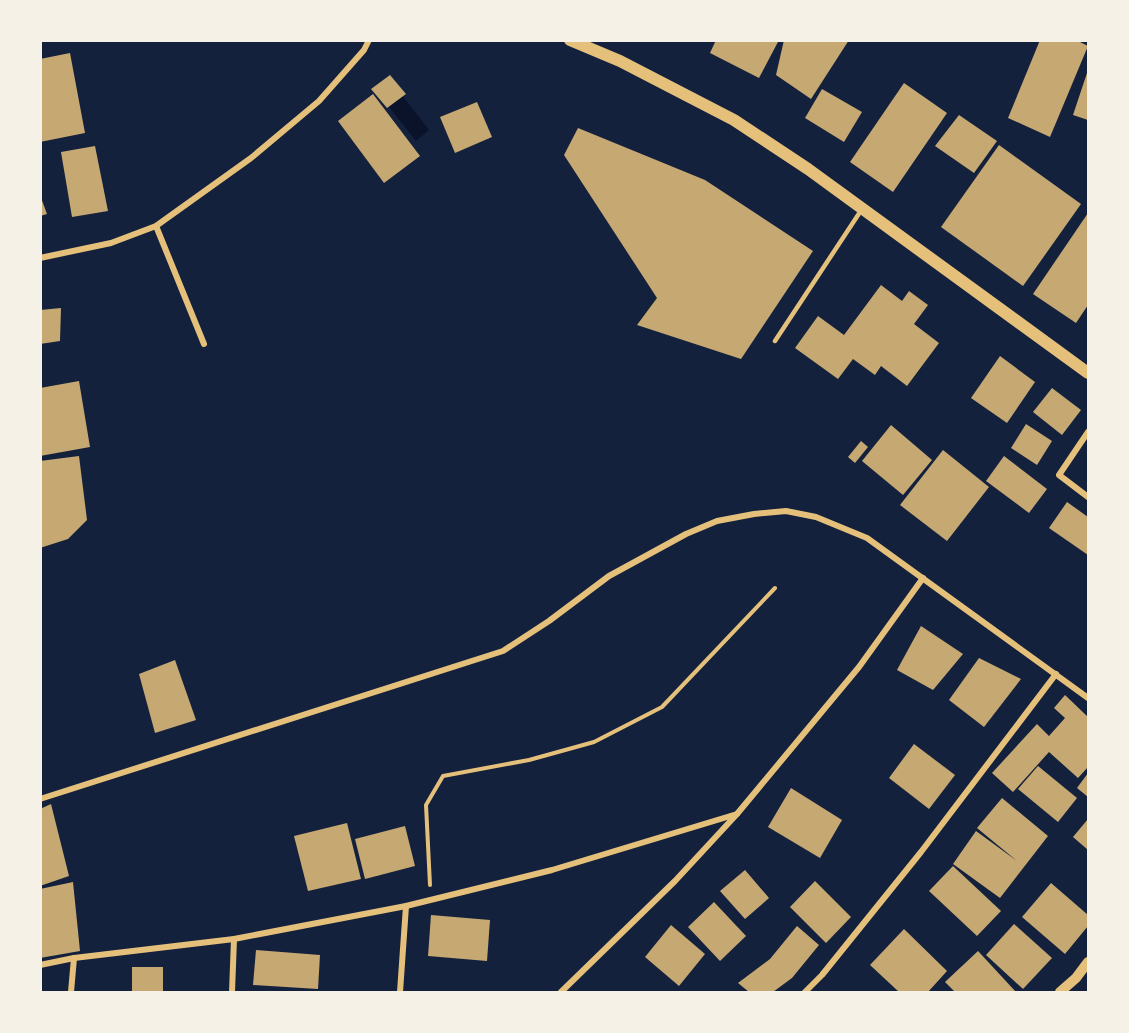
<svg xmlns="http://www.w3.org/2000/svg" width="1129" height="1033" font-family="Rubik,sans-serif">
  <rect width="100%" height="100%" fill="#14213d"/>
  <!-- water -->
  <polygon fill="#0b132b" points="403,96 429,130 416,141 389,107"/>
  <!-- building -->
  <g fill="#c6a872">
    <polygon points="716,40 779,40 759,78 710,53"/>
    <polygon points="784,40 849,40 811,99 776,75"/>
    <polygon points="1040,40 1076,40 1088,46 1050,137 1008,118"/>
    <polygon points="70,53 85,133 40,142 40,59"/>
    <polygon points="1088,70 1088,120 1073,115"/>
    <polygon points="390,75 406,94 387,108 371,89"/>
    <polygon points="904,83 947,113 893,192 850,162"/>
    <polygon points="822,89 862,112 844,142 805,118"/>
    <polygon points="373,94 420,156 384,183 338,121"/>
    <polygon points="477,102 492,137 455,153 440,117"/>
    <polygon points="959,115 997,141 974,173 935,146"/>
    <polygon points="578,128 705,180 813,251 741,359 637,325 657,298 564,155"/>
    <polygon points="999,145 1081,204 1023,286 941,227"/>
    <polygon points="95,146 108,211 72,217 61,152"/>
    <polygon points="40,195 47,214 40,216"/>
    <polygon points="1088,213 1088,305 1076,323 1033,294"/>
    <polygon points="881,285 902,301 909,291 928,305 914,324 939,343 907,386 881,366 875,375 853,359 838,379 795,348 818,316 844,335"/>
    <polygon points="61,308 60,341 40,344 40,310"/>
    <polygon points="1000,356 1035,382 1007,423 971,398"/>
    <polygon points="79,381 90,447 40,456 40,388"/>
    <polygon points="1052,388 1081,410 1062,435 1033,412"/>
    <polygon points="1026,424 1052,441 1037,465 1011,448"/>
    <polygon points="891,425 932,460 903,495 862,461"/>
    <polygon points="861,441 868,447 855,463 848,457"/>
    <polygon points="943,450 989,487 947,541 900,505"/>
    <polygon points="79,456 87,520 68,539 40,548 40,461"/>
    <polygon points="1004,456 1047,489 1029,513 986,481"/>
    <polygon points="1067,502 1088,517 1088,555 1049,528"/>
    <polygon points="921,626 963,654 933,690 897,670"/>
    <polygon points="979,658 1021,679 984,727 949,700"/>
    <polygon points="175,660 196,720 155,733 139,674"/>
    <polygon points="1065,695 1088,717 1088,767 1078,778 1049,752 1013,792 992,773 1037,724 1049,736 1065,718 1054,708"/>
    <polygon points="914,744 955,775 929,809 889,778"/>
    <polygon points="1038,766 1077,798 1058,822 1018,789"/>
    <polygon points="1088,773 1088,797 1077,788"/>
    <polygon points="791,788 842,820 820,858 768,827"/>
    <polygon points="1002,798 1048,836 1000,898 953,864 976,831 1017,861 977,828"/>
    <polygon points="51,804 69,876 40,886 40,809"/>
    <polygon points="1088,819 1088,850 1073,837"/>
    <polygon points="347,823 361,879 308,891 294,836"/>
    <polygon points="405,826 415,866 365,879 355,839"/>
    <polygon points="953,866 1001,911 977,936 929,891"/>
    <polygon points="745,870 769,898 745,919 720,891"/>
    <polygon points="815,881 851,917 826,943 790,907"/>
    <polygon points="73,882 80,951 40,958 40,889"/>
    <polygon points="1051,883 1088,915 1088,926 1065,954 1022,917"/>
    <polygon points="714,902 746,936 720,961 688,927"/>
    <polygon points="431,915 490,920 487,961 428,956"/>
    <polygon points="1014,924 1052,958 1023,989 986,955"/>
    <polygon points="671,925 705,954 679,986 645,957"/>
    <polygon points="797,926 819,945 792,978 773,992 749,992 738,983 770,959"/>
    <polygon points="904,929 947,971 928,992 899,992 870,965"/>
    <polygon points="256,950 320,955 318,989 253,985"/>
    <polygon points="978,951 1016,992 955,992 945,982"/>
    <rect x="132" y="967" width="31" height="25"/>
  </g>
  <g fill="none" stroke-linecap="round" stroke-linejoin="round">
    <!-- path -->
    <polyline stroke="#e5c07b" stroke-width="4" points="430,885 426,805 443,776 529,760 594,742 662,707 775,588"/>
    <!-- service -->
    <polyline stroke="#e5c07b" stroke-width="4.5" points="775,341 862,209"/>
    <!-- minor -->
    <g stroke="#e5c07b" stroke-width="6">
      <polyline points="156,226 204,344"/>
      <polyline points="40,258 111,243 156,226 251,158 319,101 364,50 369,40"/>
      <polyline points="1088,432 1059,475 1088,497"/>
      <polyline points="40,799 503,651 549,621 609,576 686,534 717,521 754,514 786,511 816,517 867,538 1088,698"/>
      <polyline points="40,965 74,958 234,939 406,906 552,870 737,814"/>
      <polyline points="71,992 74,958"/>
      <polyline points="232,992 234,939"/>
      <polyline points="400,992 406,906"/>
      <polyline points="561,992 675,881 737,814 859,667 923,578"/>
      <polyline points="805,992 822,975 921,852 1056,674"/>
    </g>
    <!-- tertiary -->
    <polyline stroke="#e5c07b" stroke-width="10" points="1060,992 1076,978 1088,962"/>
    <!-- secondary -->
    <polyline stroke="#e5c07b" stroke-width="12" points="570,40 620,61 734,120 808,169 1088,373"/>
  </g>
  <!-- border -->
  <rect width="1129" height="1033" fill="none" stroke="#f6f1e7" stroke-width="84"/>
</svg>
